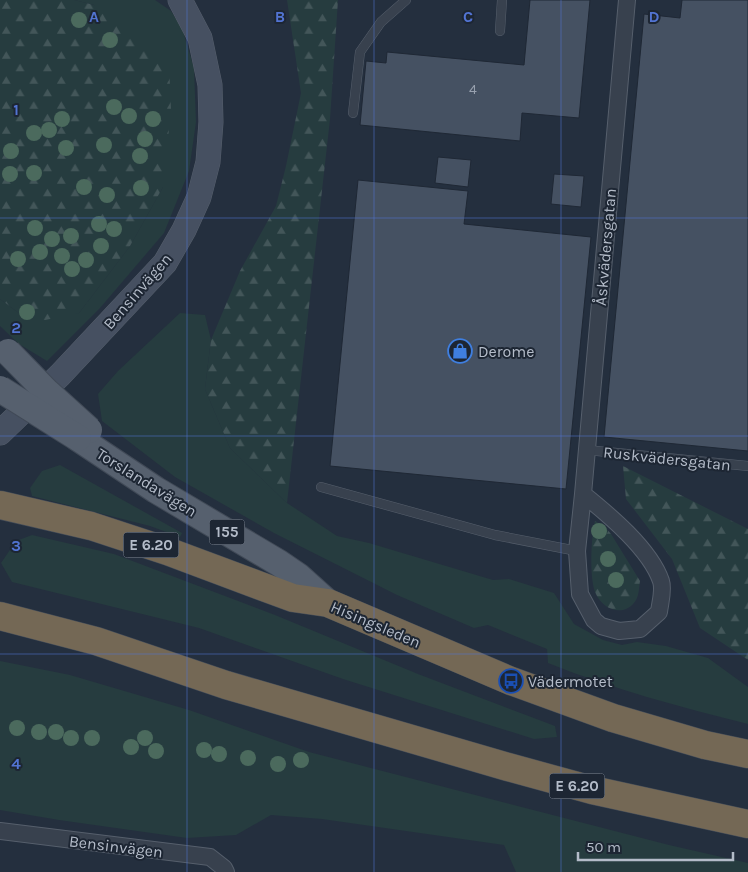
<svg xmlns="http://www.w3.org/2000/svg" width="748" height="872" font-family="Karla,sans-serif">
  <defs>
    <pattern id="forest-firs" width="22" height="20" patternUnits="userSpaceOnUse" patternTransform="scale(1.25)"><rect width="22" height="20" fill="#263c3f"/><path d="M5 1l3.5 6h-7zM16 11l3.5 6h-7z" fill="#435659"/></pattern>
  </defs>
  <rect width="100%" height="100%" fill="#242f3e"/>
  <!-- green -->
  <g fill="#263c3f">
    <polygon points="74,0 155,0 171,11 182,28 194,68 196,122 189,171 164,233 100,308 47,361 19,344 0,326 0,299 23,316 79,313 130,246 163,187 94,5"/>
    <path d="M 180,313 L 205,315 L 211,340 L 205,389 L 230,448 L 287,503 L 337,536 L 369,543 L 493,580 L 509,579 L 554,593 L 574,624 L 603,640 L 622,645 L 637,642 L 666,646 L 708,658 L 748,687 L 748,724 C 680,707 613,689 548,663 L 547,649 L 488,625 L 474,628 L 397,595 L 274,533 L 175,477 L 102,421 L 98,394 L 118,371 Z"/>
    <polygon points="60,465 182,533 180,537 150,526 32,496 30,488 42,471"/>
    <polygon points="32,535 114,554 275,615 418,674 555,726 557,737 534,739 343,679 199,628 12,582 1,563 16,541"/>
    <polygon points="0,661 70,675 189,710 309,752 669,845 748,863 748,872 516,872 504,845 322,819 271,815 236,835 187,838 59,820 0,810"/>
  </g>
  <!-- forest -->
  <g fill="url(#forest-firs)">
    <polygon points="0,0 74,0 94,5 134,35 169,64 171,110 163,187 130,246 79,313 45,320 23,316 0,299"/>
    <polygon points="287,0 338,0 330,119 287,503 230,448 205,389 211,340 240,271 276,206 286,166 301,93"/>
    <polygon points="623,466 748,529 748,660 700,628 672,559 626,499"/>
    <path d="M 595,521 L 605,527 L 611,534 L 640,581 C 639,587 639,595 636,600 C 625,618 603,610 596,594 C 589,580 591,536 595,521 Z"/>
  </g>
  <!-- building -->
  <g fill="#455162" stroke="#1f2835">
    <polygon points="530,0 590,0 579,118 522,113 520,141 360,125 366,61 386,63 387,52 524,65"/>
    <polygon points="682,0 748,0 748,451 604,437 644,14 680,18"/>
    <polygon points="438,157 471,160 468,187 435,183"/>
    <polygon points="554,174 584,176 581,207 551,204"/>
    <polygon points="358,180 468,191 464,224 591,237 566,489 330,466"/>
  </g>
  <g fill="none" stroke-linecap="round" stroke-linejoin="round">
    <!-- lane casing -->
    <g stroke="#565f6c" stroke-width="10">
      <g id="lane">
        <polyline points="500,31 502,0"/>
        <polyline points="353,113 360,52 381,22 406,0"/>
        <polyline points="587,450 748,466"/>
        <polyline points="321,487 495,535 577,551"/>
      </g>
    </g>
    <!-- street casing -->
    <g stroke="#565f6c" stroke-width="18">
      <g id="street">
        <path d="M 583,494 C 609,515 650,549 661,581 C 664,590 660,603 659,612 L 640,629 L 619,631 L 601,626 L 594,620 L 580,594 L 577,551 L 583,494 L 627,0"/>
        <polyline points="0,831 210,857 224,868 226,872"/>
      </g>
    </g>
    <!-- secondary casing -->
    <g stroke="#565f6c" stroke-width="25">
      <polyline id="secondary" points="0,433 60,375 165,263 184,230 199,197 208,162 211,122 210,85 200,38 180,0"/>
    </g>
    <!-- primary casing -->
    <g stroke="#414a57" stroke-width="28">
      <polyline id="primary" points="78,438 156,490 279,563 298,576 328,603"/>
    </g>
    <!-- highway casing -->
    <g stroke="#434c59" stroke-width="29">
      <g id="highway">
        <polyline points="0,505 91,526 167,551 293,598 328,603 511,681 613,718 705,745 748,754"/>
        <polyline points="0,616 96,641 226,685 508,767 592,790 748,824"/>
      </g>
    </g>
    <!-- lane -->
    <use href="#lane" stroke="#38414e" stroke-width="9"/>
    <!-- street -->
    <use href="#street" stroke="#38414e" stroke-width="16"/>
    <!-- secondary -->
    <use href="#secondary" stroke="#465061" stroke-width="24"/>
    <!-- primary -->
    <use href="#primary" stroke="#56606e" stroke-width="26"/>
    <!-- highway -->
    <use href="#highway" stroke="#746855" stroke-width="28"/>
    <!-- primary-bridge casing -->
    <g stroke="#414a57" stroke-width="28" stroke-linecap="butt">
      <g id="primary-bridge">
        <polyline points="8,352 47,392 89,430"/>
        <polyline points="0,389 78,438"/>
      </g>
    </g>
    <!-- primary-bridge -->
    <use href="#primary-bridge" stroke="#56606e" stroke-width="26"/>
  </g>
  <!-- trees -->
  <g fill="#4b6a5d">
    <circle cx="79" cy="20" r="8"/>
    <circle cx="110" cy="40" r="8"/>
    <circle cx="114" cy="107" r="8"/>
    <circle cx="129" cy="116" r="8"/>
    <circle cx="62" cy="119" r="8"/>
    <circle cx="153" cy="119" r="8"/>
    <circle cx="49" cy="130" r="8"/>
    <circle cx="34" cy="133" r="8"/>
    <circle cx="145" cy="139" r="8"/>
    <circle cx="104" cy="145" r="8"/>
    <circle cx="66" cy="148" r="8"/>
    <circle cx="11" cy="151" r="8"/>
    <circle cx="140" cy="156" r="8"/>
    <circle cx="34" cy="173" r="8"/>
    <circle cx="10" cy="174" r="8"/>
    <circle cx="84" cy="187" r="8"/>
    <circle cx="141" cy="188" r="8"/>
    <circle cx="107" cy="195" r="8"/>
    <circle cx="99" cy="224" r="8"/>
    <circle cx="35" cy="228" r="8"/>
    <circle cx="114" cy="229" r="8"/>
    <circle cx="71" cy="236" r="8"/>
    <circle cx="52" cy="239" r="8"/>
    <circle cx="101" cy="246" r="8"/>
    <circle cx="40" cy="252" r="8"/>
    <circle cx="62" cy="256" r="8"/>
    <circle cx="18" cy="259" r="8"/>
    <circle cx="86" cy="260" r="8"/>
    <circle cx="72" cy="269" r="8"/>
    <circle cx="27" cy="312" r="8"/>
    <circle cx="599" cy="531" r="8"/>
    <circle cx="608" cy="559" r="8"/>
    <circle cx="616" cy="580" r="8"/>
    <circle cx="17" cy="728" r="8"/>
    <circle cx="39" cy="732" r="8"/>
    <circle cx="56" cy="732" r="8"/>
    <circle cx="71" cy="738" r="8"/>
    <circle cx="92" cy="738" r="8"/>
    <circle cx="145" cy="738" r="8"/>
    <circle cx="131" cy="747" r="8"/>
    <circle cx="204" cy="750" r="8"/>
    <circle cx="156" cy="751" r="8"/>
    <circle cx="219" cy="754" r="8"/>
    <circle cx="248" cy="758" r="8"/>
    <circle cx="301" cy="760" r="8"/>
    <circle cx="278" cy="764" r="8"/>
  </g>
  <!-- grid -->
  <path fill="none" stroke="#5274d3" stroke-width="1" stroke-opacity="0.55" d="M 187,0 L 187,872M 374,0 L 374,872M 561,0 L 561,872M 0,218 L 748,218M 0,436 L 748,436M 0,654 L 748,654"/>
  <!-- icons -->
  <defs>
    <g id="shop-ring" transform="scale(1.25)"><circle r="9.5" fill="#1d2633" stroke="#3f7fe0" stroke-width="1.5"/><path d="M-5-2.5h2.3a2.7 3.5 0 0 1 5.4 0H5L5.5 6h-11ZM-1.5-2.5h3a1.5 2.3 0 0 0-3 0Z" fill="#3f7fe0"/></g>
    <g id="bus-ring" transform="scale(1.25)"><circle r="9.5" fill="#1d2633" stroke="#1a4fb4" stroke-width="1.5"/><path d="M-5-6H5V4H4V6H2V4H-2V6H-4V4H-5ZM-3.5-4V0h7V-4ZM-3.5 1.2v1.5H-2V1.2ZM2 1.2v1.5H3.5V1.2Z" fill="#1a4fb4"/></g>
  </defs>
  <g fill-rule="evenodd">
    <use href="#shop-ring" x="460" y="351"/>
    <use href="#bus-ring" x="511" y="681"/>
  </g>
  <g text-anchor="middle" stroke-width="4" stroke-linejoin="round" paint-order="stroke">
    <!-- number labels -->
    <g font-size="14" fill="#98a1af">
      <text x="473" y="94">4</text>
    </g>
    <!-- shield labels -->
    <g fill="#1d2633" stroke="#878f9c" stroke-width="1">
      <rect x="209.5" y="519.5" width="35" height="25" rx="4"/>
      <rect x="123.5" y="532.5" width="55" height="25" rx="4"/>
      <rect x="549.5" y="773.5" width="55" height="25" rx="4"/>
    </g>
    <g font-size="15" font-weight="bold" fill="#b4bcc9">
      <text x="227" y="537">155</text>
      <text x="151" y="550">E 6.20</text>
      <text x="577" y="791">E 6.20</text>
    </g>
    <!-- street labels -->
    <g font-size="16" fill="#b4bcc9" stroke="#1d2633">
      <text transform="translate(605 247) rotate(-85)" y="6">Åskvädersgatan</text>
      <text transform="translate(137 291) rotate(-49)" y="6">Bensinvägen</text>
      <text transform="translate(667 458) rotate(6)" y="6">Ruskvädersgatan</text>
      <text transform="translate(147 482) rotate(32)" y="6">Torslandavägen</text>
      <text transform="translate(376 624) rotate(23)" y="6">Hisingsleden</text>
      <text transform="translate(116 846) rotate(7)" y="6">Bensinvägen</text>
    </g>
    <!-- poi labels -->
    <g font-size="16" fill="#b4bcc9" stroke="#1d2633" text-anchor="start">
      <text x="478" y="357">Derome</text>
      <text x="528" y="687">Vädermotet</text>
    </g>
  </g>
  <g font-size="16" text-anchor="middle" font-weight="bold" fill="#5274d3" stroke="#1d2633" stroke-width="4" stroke-linejoin="round" paint-order="stroke">
    <text x="94" y="22">A</text>
    <text x="280" y="22">B</text>
    <text x="468" y="22">C</text>
    <text x="654" y="22">D</text>
    <text x="16" y="115">1</text>
    <text x="16" y="333">2</text>
    <text x="16" y="551">3</text>
    <text x="16" y="769">4</text>
  </g>
  <!-- scale -->
  <path d="M578 852v8h155v-8" fill="none" stroke="#b4bcc9" stroke-width="2.5"/>
  <text x="586" y="852" font-size="15" fill="#b4bcc9" stroke="#1d2633" stroke-width="4" paint-order="stroke">50 m</text>
</svg>
